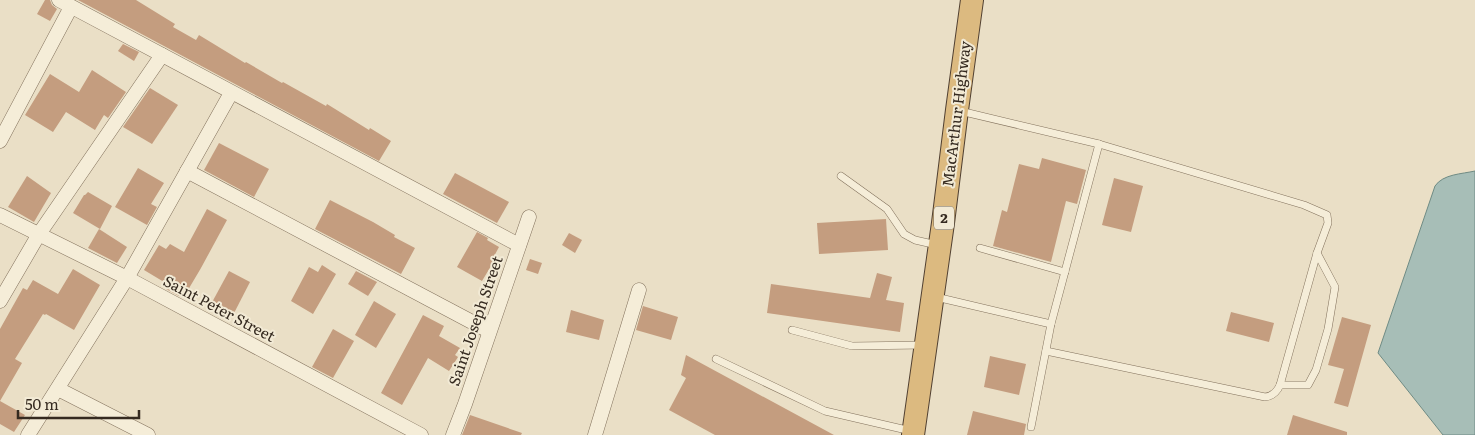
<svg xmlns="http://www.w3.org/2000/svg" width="1475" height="435" font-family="Literata,serif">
  <rect width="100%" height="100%" fill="#eadfc6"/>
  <!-- water -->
  <path fill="#a7beb7" stroke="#6f8b84" d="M 1475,171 L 1475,435 L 1443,435 L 1378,353 L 1435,186 C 1443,174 1462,174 1475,171 Z"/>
  <!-- building -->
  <g fill="#c49d7f">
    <polygon points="45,0 50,0 52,5 57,9 50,21 37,14"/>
    <polygon points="78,0 136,0 175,24 173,27 196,40 199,35 245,63 246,62 282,83 283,82 326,106 327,104 369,130 370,128 391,141 379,161"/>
    <polygon points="123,44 139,52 134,61 118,51"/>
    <polygon points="92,70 126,92 108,118 104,115 95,130 66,112 53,132 25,115 50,74 79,92"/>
    <polygon points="150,88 178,105 152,144 123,127"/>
    <polygon points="219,143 269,169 254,197 204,170"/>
    <polygon points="1042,158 1086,170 1077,204 1066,201 1051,262 993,246 1002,210 1007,212 1019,164 1039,169"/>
    <polygon points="138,168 164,183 151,204 157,207 147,225 115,207"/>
    <polygon points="455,173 509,202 497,223 443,194"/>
    <polygon points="27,176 51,193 34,222 8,207"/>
    <polygon points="1114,178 1143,186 1131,232 1102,225"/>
    <polygon points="88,192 112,206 100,229 73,213 84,195 85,195"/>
    <polygon points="330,200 373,222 395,235 394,237 415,248 401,274 315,229"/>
    <polygon points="207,209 227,220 201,268 185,295 181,293 179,296 166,289 169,285 144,270 159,245 166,249 170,244 184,252"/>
    <polygon points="886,219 888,250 819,254 817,223"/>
    <polygon points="99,229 127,247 117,263 88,248"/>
    <polygon points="477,232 488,238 487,240 499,247 492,260 494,261 482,281 457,267"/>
    <polygon points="569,233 582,240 575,253 562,245"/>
    <polygon points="530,259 542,263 538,274 526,270"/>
    <polygon points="322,265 336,274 313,314 291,301 309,267 318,272"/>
    <polygon points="73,269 100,285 74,330 46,314 45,315 43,314 15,359 22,363 0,401 25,415 14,432 0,424 0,329 23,288 27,290 33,280 58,294"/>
    <polygon points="229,271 250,282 232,317 210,306"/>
    <polygon points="356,271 377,282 368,296 348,284"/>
    <polygon points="877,273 892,277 886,300 904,303 900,332 767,313 771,284 870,298"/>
    <polygon points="374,301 396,314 376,348 355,335"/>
    <polygon points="643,306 678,317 671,340 636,330"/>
    <polygon points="571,310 604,320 599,340 566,332"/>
    <polygon points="1231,312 1274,323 1269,342 1226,331"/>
    <polygon points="423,315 444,326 439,336 460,348 455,355 458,357 449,371 428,358 402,405 381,393"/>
    <polygon points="1342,317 1371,325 1348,407 1334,403 1344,369 1328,365"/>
    <polygon points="333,329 354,341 333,378 312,367"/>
    <polygon points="686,355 834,435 715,435 669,410 686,378 681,375"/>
    <polygon points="990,356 1026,364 1019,395 984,387"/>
    <polygon points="973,411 1026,424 1024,435 967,435"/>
    <polygon points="470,415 522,433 521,435 462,435"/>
    <polygon points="1293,415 1347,432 1347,435 1287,435"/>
  </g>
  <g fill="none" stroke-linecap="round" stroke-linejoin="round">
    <!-- service casing -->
    <g stroke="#83725d" stroke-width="8">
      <g id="service">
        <path d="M 960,111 L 1099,144 L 1304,205 L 1327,215 L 1328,223 L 1317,253 L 1280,385 C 1277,392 1273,396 1265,397 L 1046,351"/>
        <polyline points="841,176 887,209 904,234 915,240 937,245"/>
        <polyline points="980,248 1065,272"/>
        <polyline points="936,297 1051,324"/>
        <polyline points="792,330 852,346 923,345"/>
        <polyline points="716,359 825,411 911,431"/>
        <polyline points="1280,385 1308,385 1316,370 1328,329 1335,287 1317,253"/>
        <polyline points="1031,427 1051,324 1099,144"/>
      </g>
    </g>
    <!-- minor casing -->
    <g stroke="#83725d" stroke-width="15">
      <g id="minor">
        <polyline points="59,0 519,245"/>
        <polyline points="0,141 71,7"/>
        <polyline points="187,171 489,331"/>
        <polyline points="0,215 127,278 421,435"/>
        <polyline points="0,301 39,234 162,55"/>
        <polyline points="58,389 148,435"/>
        <polyline points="28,435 127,278 231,93"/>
        <polyline points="453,435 465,404 529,217"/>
        <polyline points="595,435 639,290"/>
      </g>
    </g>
    <!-- trunk casing -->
    <g stroke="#514031" stroke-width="24">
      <polyline id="trunk" points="913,435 943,223 957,110 972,0"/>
    </g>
    <!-- service -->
    <use href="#service" stroke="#f5edd8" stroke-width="7"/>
    <!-- minor -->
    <use href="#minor" stroke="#f5edd8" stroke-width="14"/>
    <!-- trunk -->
    <use href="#trunk" stroke="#dcba80" stroke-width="22"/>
  </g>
  <g text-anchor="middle" stroke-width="4" stroke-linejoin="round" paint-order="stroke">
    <!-- shield labels -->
    <rect fill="#f2ead5" stroke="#6e6456" stroke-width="1" x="934" y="206.5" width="20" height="23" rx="4"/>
    <g font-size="14" font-weight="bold" fill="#352a20">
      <text x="944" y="223">2</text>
    </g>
    <!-- street labels -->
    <g font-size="15" fill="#352a20" stroke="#f2ead5">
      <text transform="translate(957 114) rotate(-83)" y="5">MacArthur Highway</text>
      <text transform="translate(219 309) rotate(28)" y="5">Saint Peter Street</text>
      <text transform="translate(476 321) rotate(-71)" y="5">Saint Joseph Street</text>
    </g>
  </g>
  <!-- scale -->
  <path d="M18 410v8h121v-8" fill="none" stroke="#352a20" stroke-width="2.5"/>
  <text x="25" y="410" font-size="15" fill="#352a20" stroke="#f2ead5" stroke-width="4" paint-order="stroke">50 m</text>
</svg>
